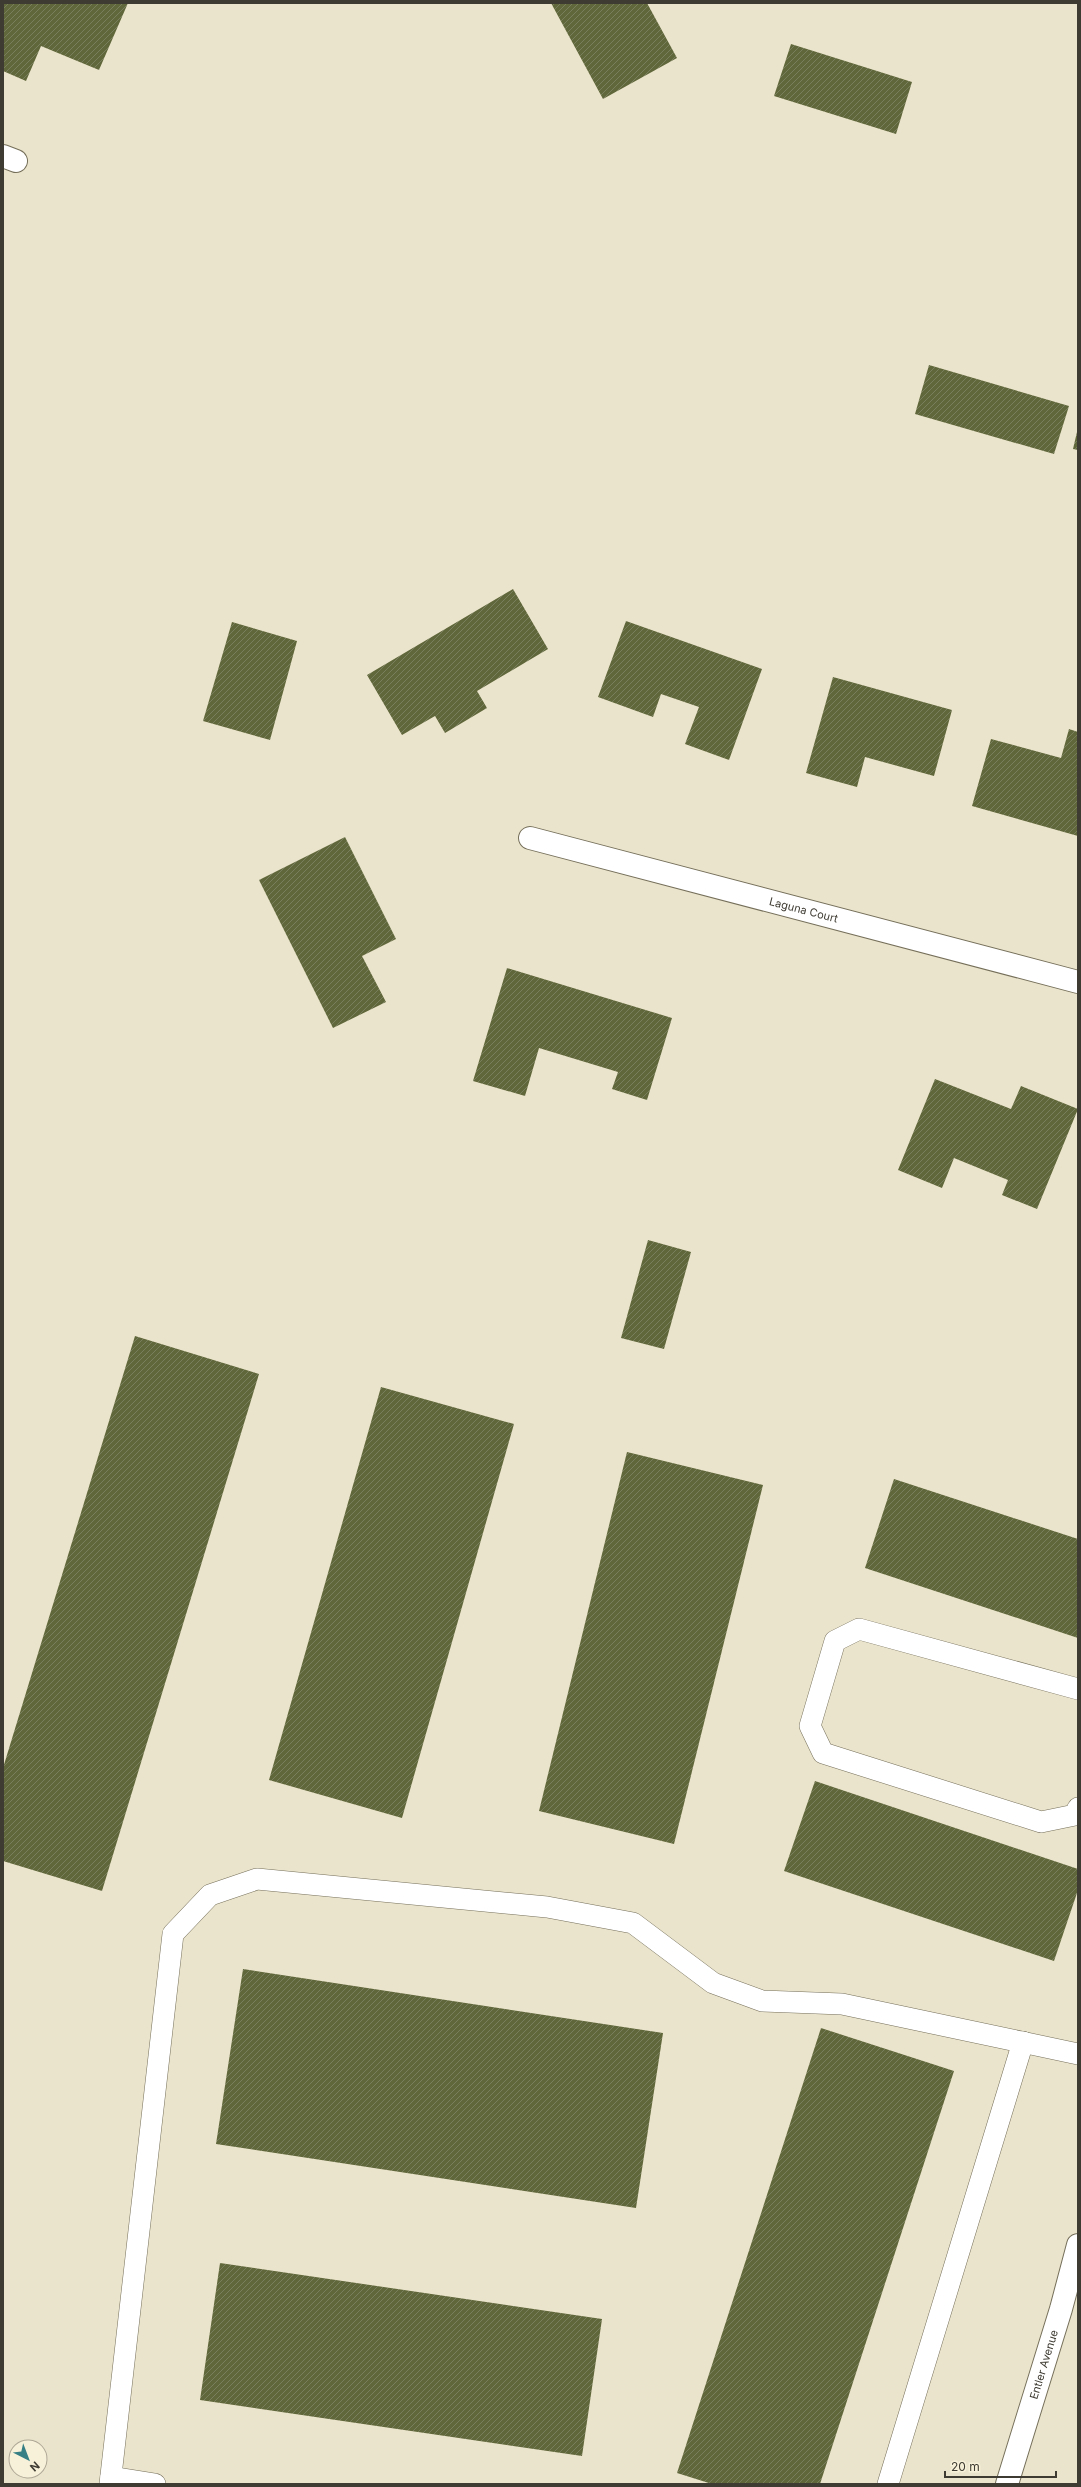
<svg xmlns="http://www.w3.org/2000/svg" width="1081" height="2487" font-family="Inter,sans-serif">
  <defs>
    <pattern id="building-hatch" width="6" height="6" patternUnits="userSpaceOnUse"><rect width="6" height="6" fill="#60673a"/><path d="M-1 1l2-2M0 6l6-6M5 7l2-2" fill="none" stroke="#797e5c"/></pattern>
  </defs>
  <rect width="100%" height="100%" fill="#ebe4cc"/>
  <!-- building -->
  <g fill="url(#building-hatch)">
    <polygon points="3,3 128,3 99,70 41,46 26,81 3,71"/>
    <polygon points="551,3 647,3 677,58 603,99"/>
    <polygon points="791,44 912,82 896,134 774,96"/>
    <polygon points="929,365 1069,406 1054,454 915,414"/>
    <polygon points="1077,432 1078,432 1078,450 1073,449"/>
    <polygon points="513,589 548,649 477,691 487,708 445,733 435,716 402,735 367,675"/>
    <polygon points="626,621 762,669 729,760 685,744 699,707 661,694 653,717 598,697"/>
    <polygon points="232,622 297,641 270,740 203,721"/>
    <polygon points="833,677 952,710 934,776 865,757 857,787 806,773"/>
    <polygon points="1069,729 1078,732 1078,836 972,806 991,739 1061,758"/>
    <polygon points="345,837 396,939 362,956 386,1002 333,1028 259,880"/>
    <polygon points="507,968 672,1018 647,1100 612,1089 618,1072 539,1048 525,1096 473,1081"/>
    <polygon points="935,1079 1011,1109 1021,1086 1078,1109 1037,1209 1002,1195 1008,1180 954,1158 942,1188 898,1170"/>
    <polygon points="648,1240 691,1252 664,1349 621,1338"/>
    <polygon points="135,1336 259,1374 102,1891 3,1861 3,1768"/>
    <polygon points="381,1387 514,1424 402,1818 269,1780"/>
    <polygon points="627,1452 763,1485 674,1844 539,1811"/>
    <polygon points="894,1479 1078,1539 1078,1638 865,1568"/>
    <polygon points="815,1781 1078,1869 1078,1890 1054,1961 784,1871"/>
    <polygon points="243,1969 663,2033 636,2208 216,2144"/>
    <polygon points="821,2028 954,2071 820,2484 712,2484 677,2473"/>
    <polygon points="220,2263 602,2319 582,2456 200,2400"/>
  </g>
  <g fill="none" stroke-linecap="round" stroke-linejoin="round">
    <!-- service casing -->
    <g stroke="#756f5a" stroke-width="22">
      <g id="service">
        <polyline points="1078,1689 859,1629 835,1641 810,1726 823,1753 1041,1822 1075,1815 1078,1808"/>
        <polyline points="111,2477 155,2484"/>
        <polyline points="110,2484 173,1934 210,1895 257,1879 547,1907 633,1923 713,1983 762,2001 842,2004 1078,2054"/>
        <polyline points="888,2484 1023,2042"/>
      </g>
    </g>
    <!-- minor casing -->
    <g stroke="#756f5a" stroke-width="24">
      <g id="minor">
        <polyline points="3,156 16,161"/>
        <path id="s1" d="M 530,838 L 1078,982"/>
        <path id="s2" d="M 1007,2484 L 1061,2309 L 1078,2245"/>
      </g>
    </g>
    <!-- service -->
    <use href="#service" stroke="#fff" stroke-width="21"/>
    <!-- minor -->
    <use href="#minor" stroke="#fff" stroke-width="22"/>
  </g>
  <g text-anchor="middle" stroke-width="4" stroke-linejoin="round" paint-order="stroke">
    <!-- street labels -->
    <g font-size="11" fill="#3e3b32" stroke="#f8f1d9">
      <text dy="4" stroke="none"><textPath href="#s1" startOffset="283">Laguna Court</textPath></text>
      <text dy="4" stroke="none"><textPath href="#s2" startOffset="125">Entler Avenue</textPath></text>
    </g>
  </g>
  <!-- border -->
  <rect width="1081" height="2487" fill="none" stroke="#3e3b32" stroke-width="8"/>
  <!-- north arrow -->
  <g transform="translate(28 2459) rotate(138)"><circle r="19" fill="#f8f1d9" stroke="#aea896"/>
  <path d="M0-3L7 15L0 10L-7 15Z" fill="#367f84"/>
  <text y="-6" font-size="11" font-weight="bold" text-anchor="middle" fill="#3e3b32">N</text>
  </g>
  <!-- scale -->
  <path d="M945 2471v6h111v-6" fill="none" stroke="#3e3b32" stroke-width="2"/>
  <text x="951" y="2471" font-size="12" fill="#3e3b32" stroke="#f8f1d9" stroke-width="3" paint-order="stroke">20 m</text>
</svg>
